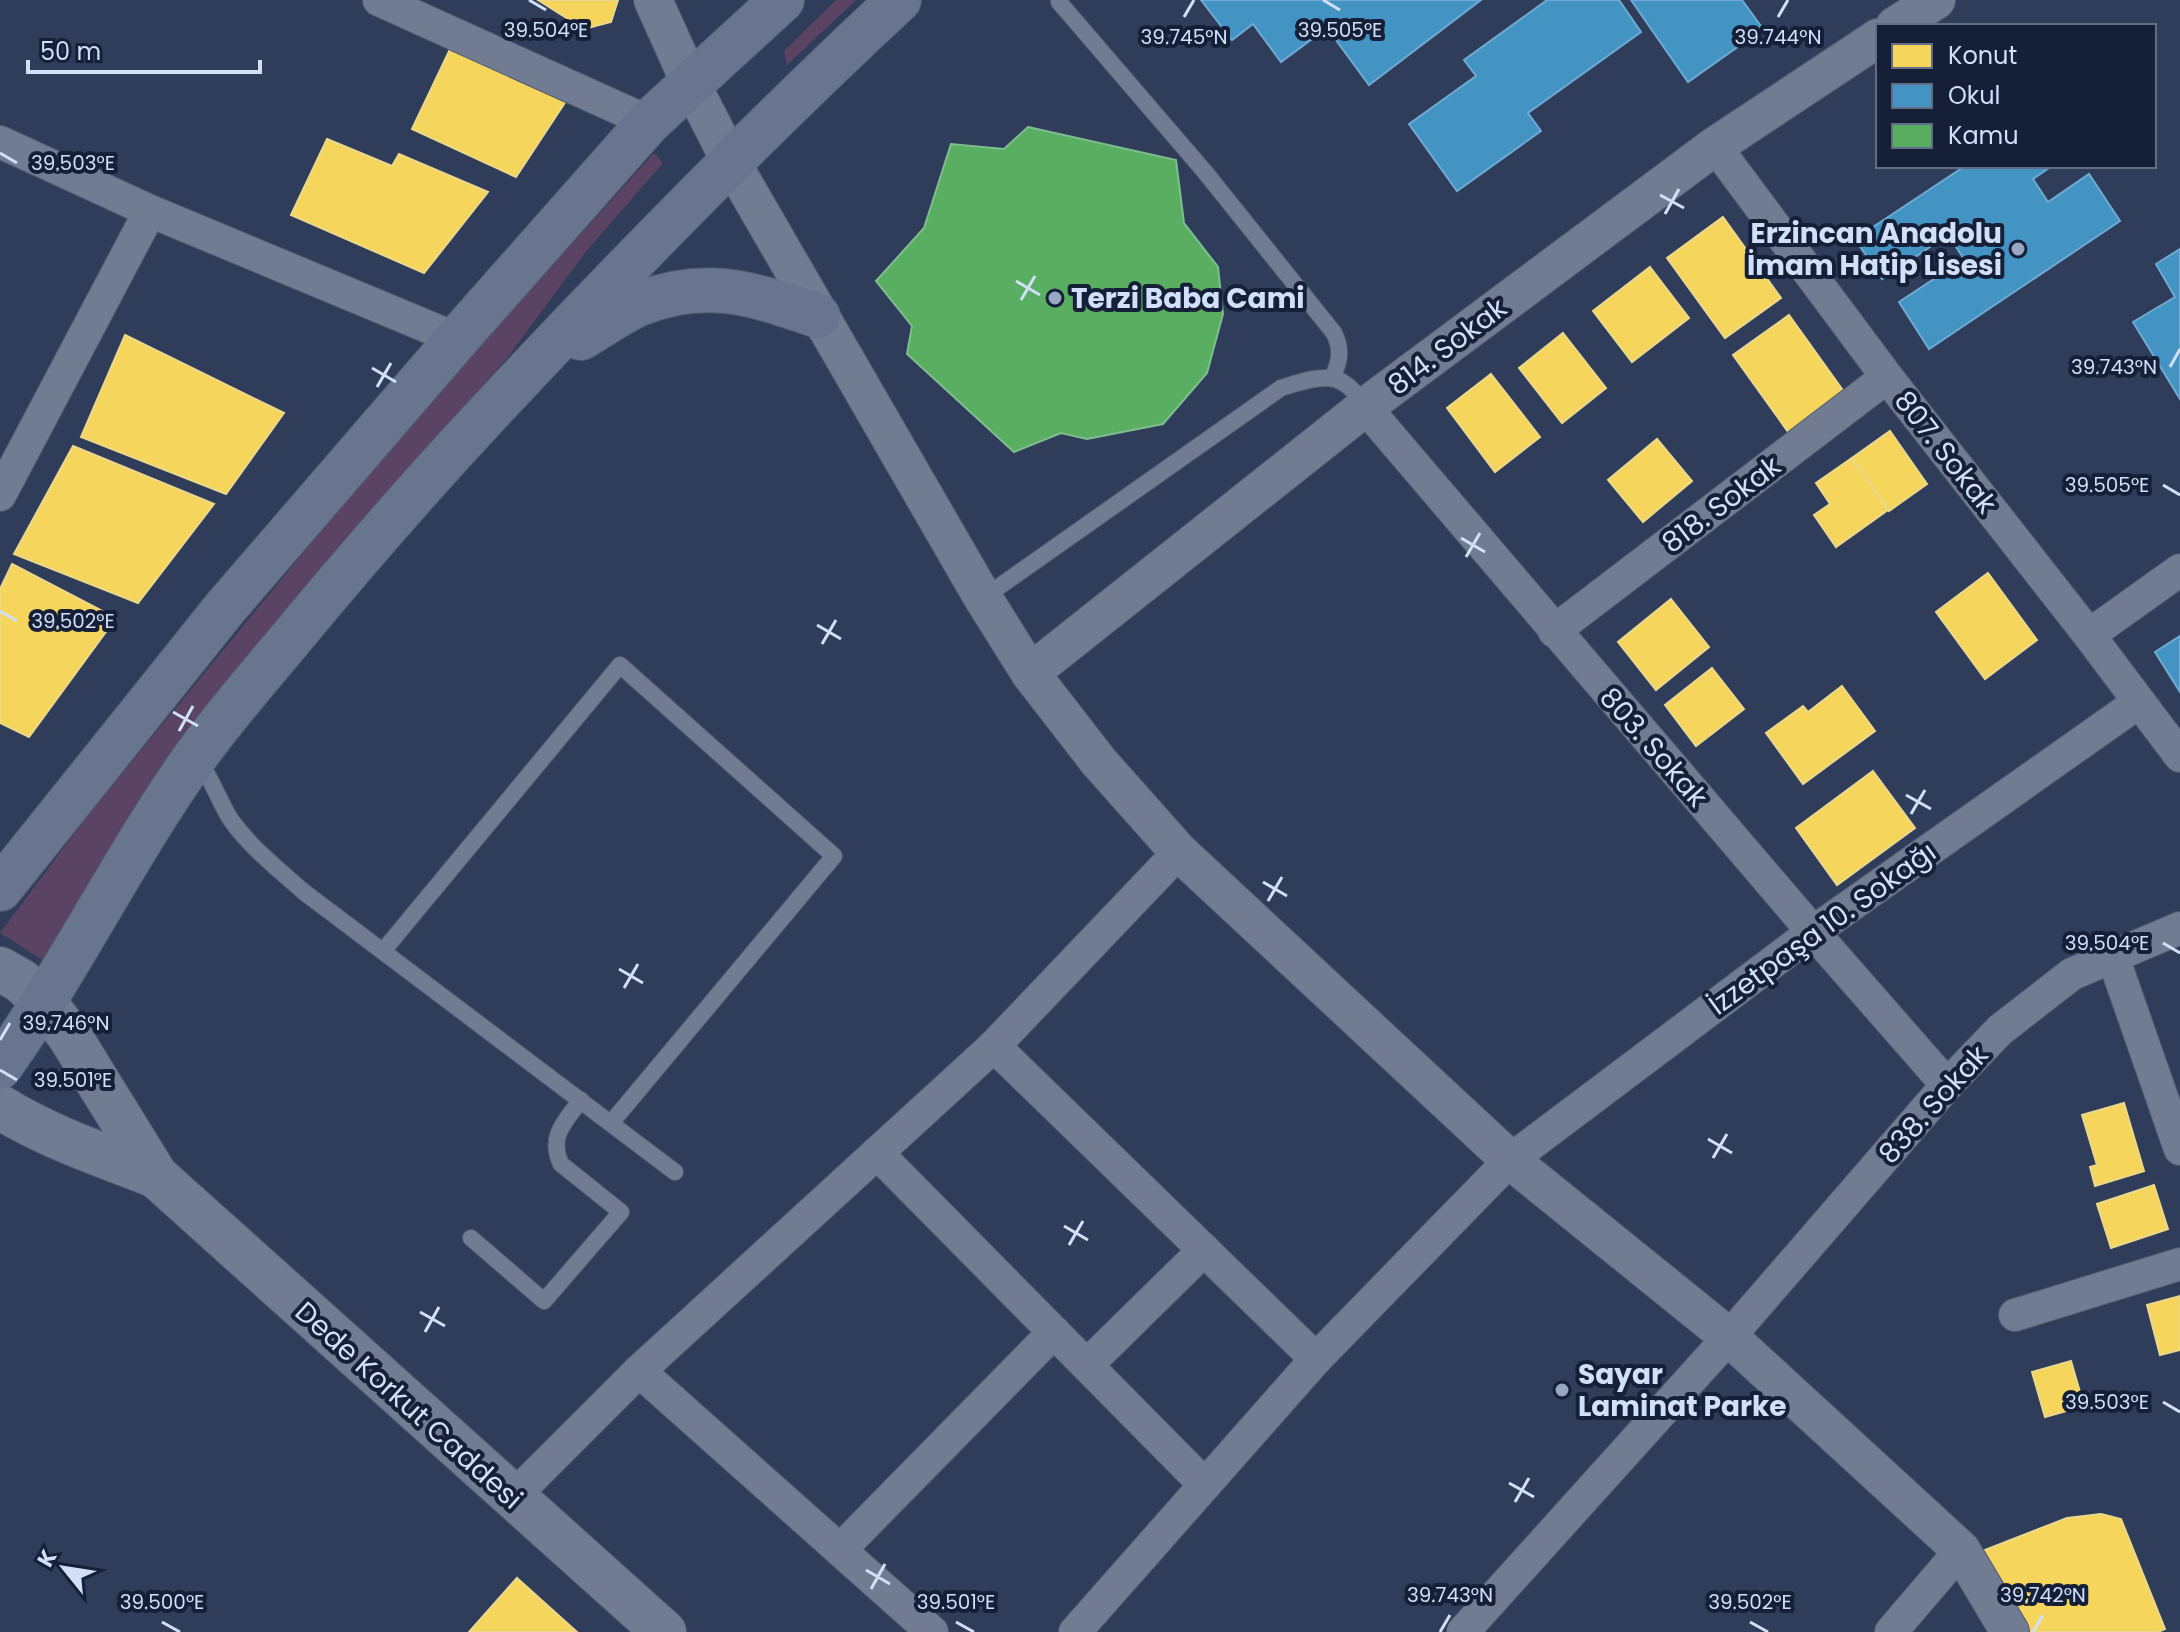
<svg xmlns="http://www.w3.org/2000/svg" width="2180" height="1632" font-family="Poppins,sans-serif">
  <rect width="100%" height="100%" fill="#303d5a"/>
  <!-- green -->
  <g fill="#5b4363">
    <polygon points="836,0 856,0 787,65 784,51"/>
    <polygon points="654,153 663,163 584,254 507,358 341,543 244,661 49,964 0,933 88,815 326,525 488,337"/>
  </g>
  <!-- homes -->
  <g fill="#f6d55c" stroke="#ebd88b" stroke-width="2">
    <polygon points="538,0 618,0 611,22 584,29"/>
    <polygon points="452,45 570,95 516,177 412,129"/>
    <polygon points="327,139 392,166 399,154 488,192 424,273 291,215"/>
    <polygon points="1723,217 1781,298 1725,338 1667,258"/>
    <polygon points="1650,267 1689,318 1632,362 1593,311"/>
    <polygon points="1789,315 1847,396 1791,436 1733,355"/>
    <polygon points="1563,333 1606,388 1562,423 1519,368"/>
    <polygon points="125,335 284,413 226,494 81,437"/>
    <polygon points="1491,374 1540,437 1495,472 1447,408"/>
    <polygon points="1890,431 1927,484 1889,511 1852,458"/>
    <polygon points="1657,439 1692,481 1643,522 1608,480"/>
    <polygon points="73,446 214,504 138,603 14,554"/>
    <polygon points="1852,458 1888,510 1836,547 1814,515 1830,504 1816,483"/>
    <polygon points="12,564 116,618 29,737 0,723 0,589"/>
    <polygon points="1988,573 2037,640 1985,679 1936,612"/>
    <polygon points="1671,599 1709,647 1656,690 1618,642"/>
    <polygon points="1712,668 1744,709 1696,746 1665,705"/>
    <polygon points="1842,686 1875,731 1803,784 1766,733 1803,706 1808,712"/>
    <polygon points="1873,771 1915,828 1837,885 1796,828"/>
    <polygon points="2124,1103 2144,1171 2095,1186 2090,1167 2097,1165 2082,1115"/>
    <polygon points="2154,1185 2168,1229 2111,1248 2097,1204"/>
    <polygon points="2180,1296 2180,1350 2160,1355 2147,1305"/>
    <polygon points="2071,1361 2084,1406 2045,1417 2032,1372"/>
    <polygon points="2101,1514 2121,1519 2165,1629 2158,1632 2025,1632 1967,1557 2067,1518"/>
    <polygon points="517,1578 577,1632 469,1632"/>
  </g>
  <!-- schools -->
  <g fill="#4393c3" stroke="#6eaad3" stroke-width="2">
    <polygon points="1201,0 1481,0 1369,85 1327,28 1281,62 1253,24 1232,40"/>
    <polygon points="1547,0 1619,0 1641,32 1528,113 1541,131 1457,191 1409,124 1476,76 1464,60"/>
    <polygon points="1631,0 1742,0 1763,29 1688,82"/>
    <polygon points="1965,166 2052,166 2033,179 2048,202 2089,174 2120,221 1929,349 1899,302 1964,259 1948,235 1882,279 1855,239"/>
    <polygon points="2180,249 2180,399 2133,322 2175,297 2156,264"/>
    <polygon points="2180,636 2180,692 2155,652"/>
  </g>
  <!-- public -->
  <polygon fill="#5aae61" stroke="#7ebd8f" stroke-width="2" points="1028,127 1176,160 1184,223 1218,267 1223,314 1207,373 1163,424 1087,439 1061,433 1014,452 907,354 912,326 876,281 924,228 951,144 1004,149"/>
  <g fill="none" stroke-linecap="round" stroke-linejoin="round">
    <!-- service casing -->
    <g stroke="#505a72" stroke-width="18">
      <g id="service">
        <path d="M 1059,2 L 1205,172 L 1334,333 C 1342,349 1340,362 1332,378"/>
        <path d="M 983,598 L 1281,388 C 1317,377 1343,366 1364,407"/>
        <path d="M 196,759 C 212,777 218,800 231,820 C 251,848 278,869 304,892 L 675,1172"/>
        <polyline points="383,951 620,665 834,856 611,1123"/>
        <path d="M 471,1238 L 544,1301 L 621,1212 L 561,1164 C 548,1137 565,1121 581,1100"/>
      </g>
    </g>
    <!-- minor casing -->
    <g stroke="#505a72" stroke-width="34">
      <g id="minor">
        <polyline points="379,0 649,122"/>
        <polyline points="0,142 150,211 457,339"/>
        <polyline points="1715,146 1887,377 2089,635 2180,756"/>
        <polyline points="1365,407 1813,932 1947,1085"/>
        <polyline points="0,495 150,211"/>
        <polyline points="1554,631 1887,377"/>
        <polyline points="2089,635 2180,570"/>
        <polyline points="2113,957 2180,1149"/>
        <polyline points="994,1046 1316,1359"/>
        <polyline points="877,1153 1205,1485"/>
        <polyline points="2015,1315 2180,1264"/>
        <polyline points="1087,1365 1204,1250"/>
        <polyline points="639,1371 932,1632"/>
        <polyline points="512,1498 639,1371 994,1046 1179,852"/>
        <polyline points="840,1550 1054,1332"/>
        <polyline points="1075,1632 1316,1359 1510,1160 1813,932 2139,702"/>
        <polyline points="1463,1632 1729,1337 1947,1085 2000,1030 2072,974 2180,928"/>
        <polyline points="1891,1632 1961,1550"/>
      </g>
    </g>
    <!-- tertiary casing -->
    <g stroke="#505a72" stroke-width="40">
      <g id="tertiary">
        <polyline points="653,0 690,82 731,162 983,598 1030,673 1099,762 1179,852 1510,1160 1729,1337 1961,1550 2010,1632"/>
        <polyline points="1895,26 1936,0"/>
        <polyline points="1030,673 1365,407 1715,146 1878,38"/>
      </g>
    </g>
    <!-- secondary casing -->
    <g stroke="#505a72" stroke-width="46">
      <g id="secondary">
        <polyline points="0,969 21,981 44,1002 69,1035 156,1176 664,1632"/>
        <path d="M 0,1107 C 48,1137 103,1155 156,1176"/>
      </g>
    </g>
    <!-- primary casing -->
    <g stroke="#505a72" stroke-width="46">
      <g id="primary">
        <path d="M 581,338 C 600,327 619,313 639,304 C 706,277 754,294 818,316"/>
        <polyline points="0,889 225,608 457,339 649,122 782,0"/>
        <path d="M 0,1067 C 71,967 124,857 195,757 C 224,717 256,680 288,642 C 354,562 421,485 492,409 C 623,269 758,131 899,0"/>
      </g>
    </g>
    <!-- service -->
    <use href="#service" stroke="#717b92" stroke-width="16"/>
    <!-- minor -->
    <use href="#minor" stroke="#717b92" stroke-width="32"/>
    <!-- tertiary -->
    <use href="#tertiary" stroke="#717b92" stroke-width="38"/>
    <!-- secondary -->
    <use href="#secondary" stroke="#717b92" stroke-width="44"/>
    <!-- primary -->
    <use href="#primary" stroke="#69748e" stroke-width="44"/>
  </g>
  <!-- ticks -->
  <path fill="none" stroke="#d2dff9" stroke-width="3" d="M 529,0 L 546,10M 1323,0 L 1340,10M 1184,17 L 1194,0M 1778,17 L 1788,0M 0,153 L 17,163M 1660,195 L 1684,208M 1665,214 L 1679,189M 1016,281 L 1040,295M 1021,300 L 1035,276M 2170,367 L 2180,349M 372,368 L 396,382M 377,387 L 391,363M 2163,485 L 2180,495M 1461,538 L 1485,552M 1466,557 L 1480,533M 0,611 L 17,621M 817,625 L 841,639M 822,644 L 836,620M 173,712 L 198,726M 179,731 L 193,706M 1906,795 L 1931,809M 1911,814 L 1925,790M 1263,882 L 1287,896M 1268,901 L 1282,877M 2163,943 L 2180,953M 619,969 L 643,983M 624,988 L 638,964M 0,1040 L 10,1023M 0,1070 L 17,1080M 1708,1139 L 1732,1153M 1713,1158 L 1727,1134M 1064,1226 L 1088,1240M 1069,1245 L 1083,1221M 420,1312 L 445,1326M 425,1332 L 439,1307M 2163,1402 L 2180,1412M 1509,1483 L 1534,1497M 1515,1502 L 1529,1478M 866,1570 L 890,1584M 871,1589 L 885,1564M 162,1622 L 180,1632M 956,1622 L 974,1632M 1750,1622 L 1768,1632M 1440,1632 L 1450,1615M 2033,1632 L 2043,1615"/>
  <!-- markers -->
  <g fill="#99a6c1" stroke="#152038" stroke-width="3">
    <circle cx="2018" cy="249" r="8"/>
    <circle cx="1055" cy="298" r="8"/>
    <circle cx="1562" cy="1390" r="8"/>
  </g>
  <g text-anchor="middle" stroke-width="8" stroke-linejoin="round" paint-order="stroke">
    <!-- poi labels -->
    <g font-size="28" font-weight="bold" fill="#d2dff9" stroke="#152038" text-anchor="start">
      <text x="2002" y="243" text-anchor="end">Erzincan Anadolu<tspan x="2002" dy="32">İmam Hatip Lisesi</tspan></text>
      <text x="1071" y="308">Terzi Baba Cami</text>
      <text x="1578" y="1384">Sayar<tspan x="1578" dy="32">Laminat Parke</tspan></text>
    </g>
    <!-- street labels -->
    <g font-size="28" fill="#d2dff9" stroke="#152038">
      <text transform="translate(1447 346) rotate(-37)" y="10">814. Sokak</text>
      <text transform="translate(1946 452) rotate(52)" y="10">807. Sokak</text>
      <text transform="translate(1721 504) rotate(-37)" y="10">818. Sokak</text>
      <text transform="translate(1654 747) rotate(49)" y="10">803. Sokak</text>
      <text transform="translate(1822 928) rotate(-36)" y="10">İzzetpaşa 10. Sokağı</text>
      <text transform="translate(1933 1104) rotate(-48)" y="10">838. Sokak</text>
      <text transform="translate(409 1405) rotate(42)" y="10">Dede Korkut Caddesi</text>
    </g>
  </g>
  <g font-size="20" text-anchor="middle" fill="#d2dff9" stroke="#152038" stroke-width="8" stroke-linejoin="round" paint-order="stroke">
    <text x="546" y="37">39.504°E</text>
    <text x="1340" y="37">39.505°E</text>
    <text x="1184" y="44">39.745°N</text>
    <text x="1778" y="44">39.744°N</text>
    <text x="73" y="170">39.503°E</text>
    <text x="2114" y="374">39.743°N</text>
    <text x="2107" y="492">39.505°E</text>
    <text x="73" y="628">39.502°E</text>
    <text x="2107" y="950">39.504°E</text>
    <text x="66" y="1030">39.746°N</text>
    <text x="73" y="1087">39.501°E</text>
    <text x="2107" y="1409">39.503°E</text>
    <text x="1450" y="1602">39.743°N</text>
    <text x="2043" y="1602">39.742°N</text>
    <text x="162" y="1609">39.500°E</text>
    <text x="956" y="1609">39.501°E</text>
    <text x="1750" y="1609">39.502°E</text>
  </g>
  <!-- legend -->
  <rect x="1876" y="24" width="280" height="144" fill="#152038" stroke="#616c85" stroke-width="2"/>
  <rect x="1892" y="44" width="40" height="24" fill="#f6d55c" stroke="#616c85" stroke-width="2"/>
  <text x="1948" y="64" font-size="24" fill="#d2dff9">Konut</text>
  <rect x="1892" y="84" width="40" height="24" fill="#4393c3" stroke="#616c85" stroke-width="2"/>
  <text x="1948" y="104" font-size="24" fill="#d2dff9">Okul</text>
  <rect x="1892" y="124" width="40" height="24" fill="#5aae61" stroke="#616c85" stroke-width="2"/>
  <text x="1948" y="144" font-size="24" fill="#d2dff9">Kamu</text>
  <!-- north arrow -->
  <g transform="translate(64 1568) rotate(300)" stroke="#152038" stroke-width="6" paint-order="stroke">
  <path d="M0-6L14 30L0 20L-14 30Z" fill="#d2dff9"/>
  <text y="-12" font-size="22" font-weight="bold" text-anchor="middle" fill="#d2dff9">K</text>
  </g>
  <!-- scale -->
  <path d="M28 60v12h232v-12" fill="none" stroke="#d2dff9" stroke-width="4"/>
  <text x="40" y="60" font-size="24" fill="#d2dff9" stroke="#152038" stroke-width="6" paint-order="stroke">50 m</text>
</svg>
